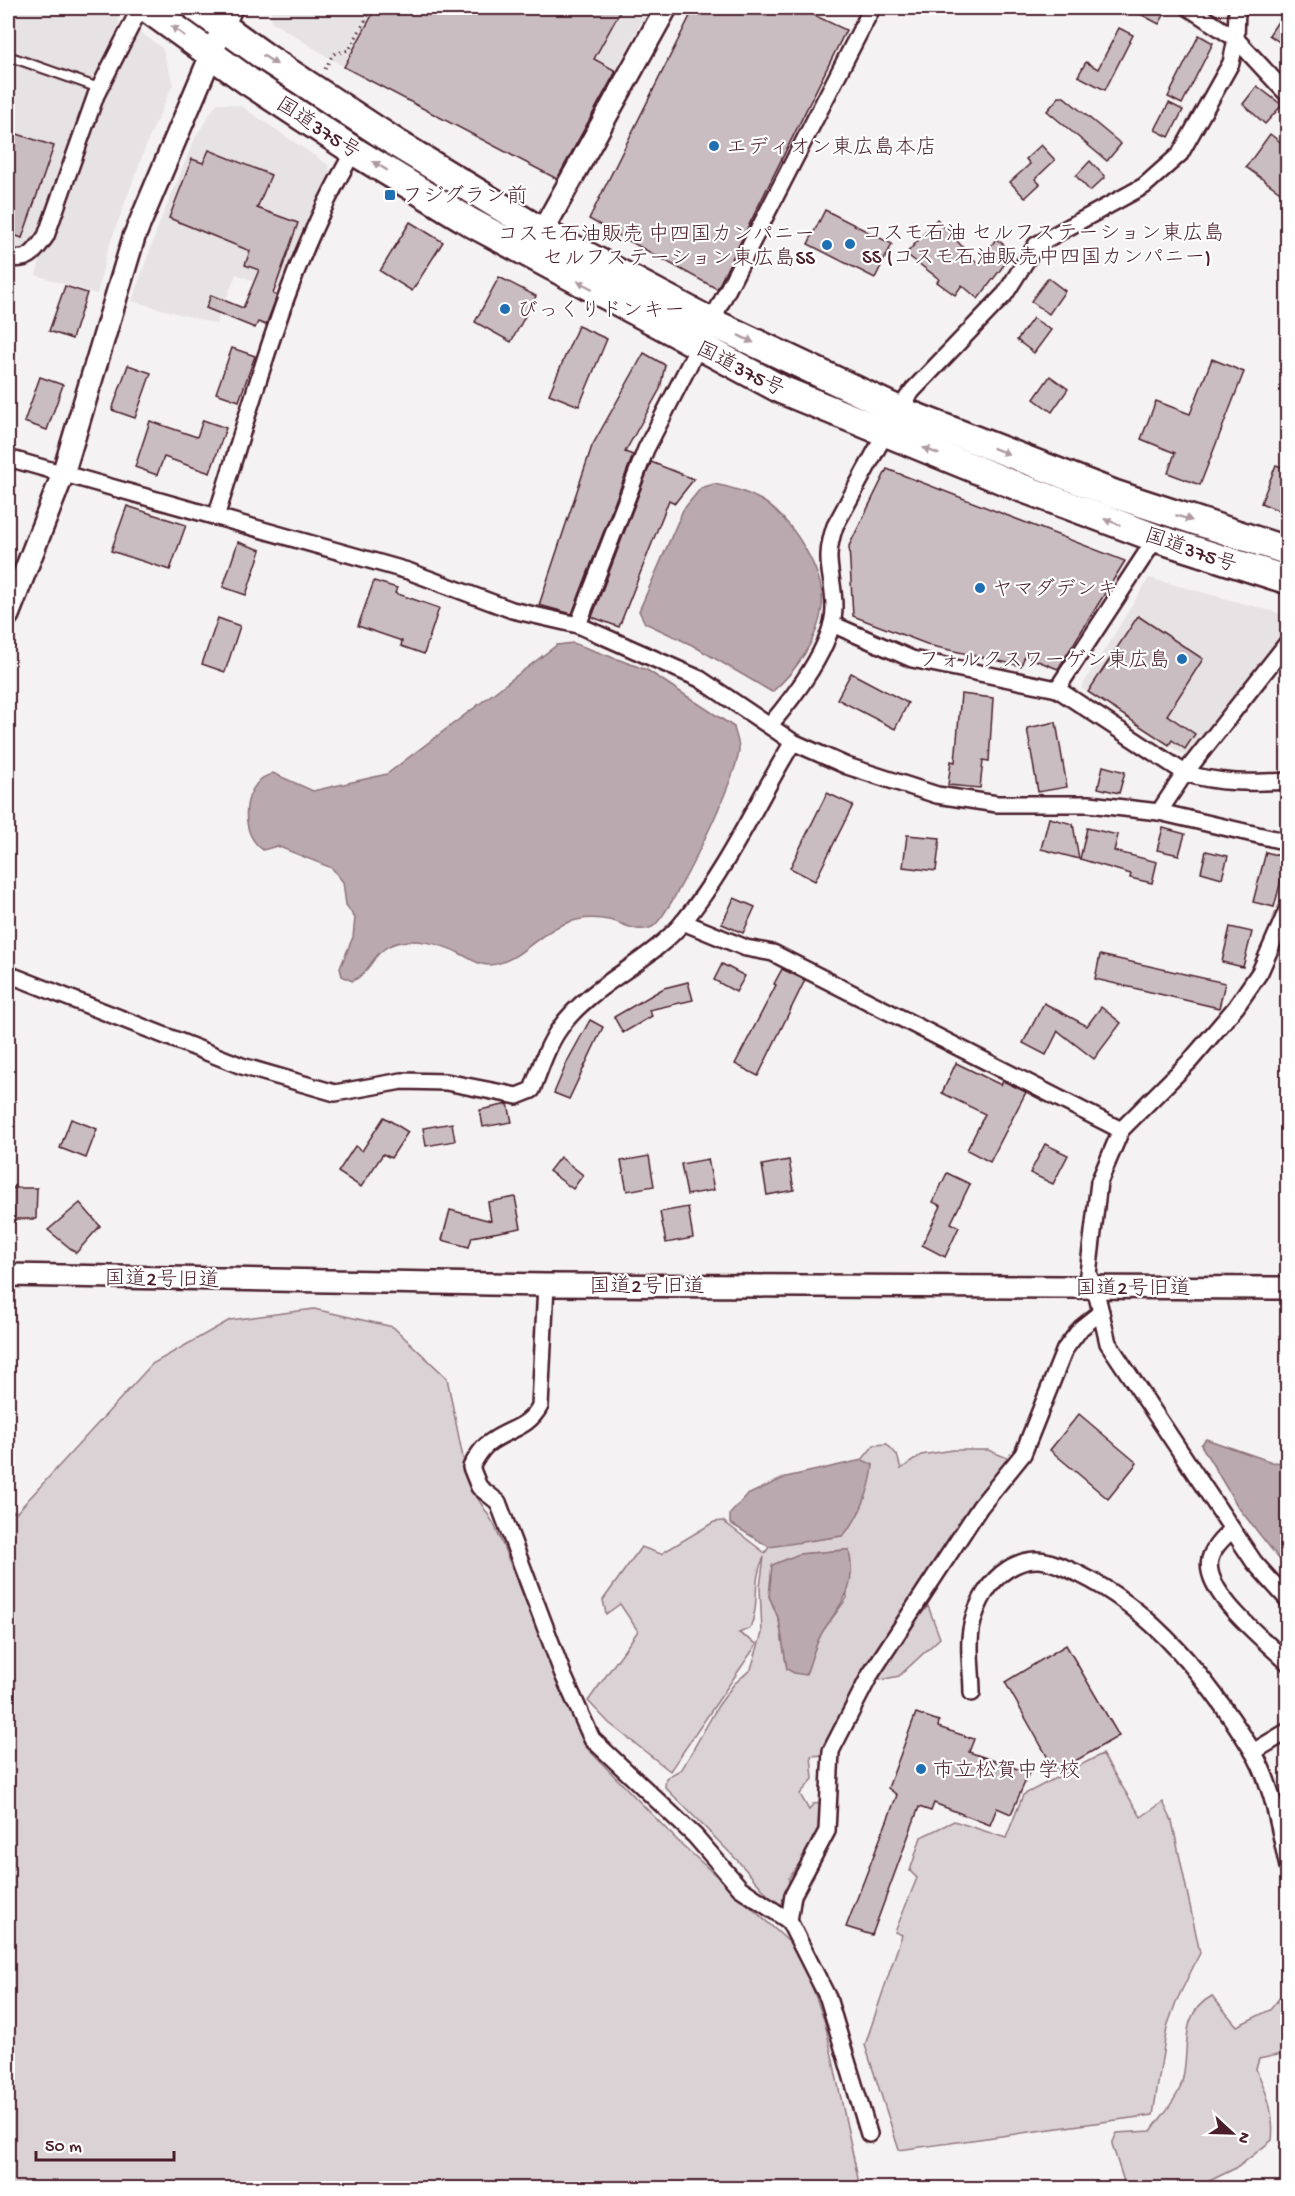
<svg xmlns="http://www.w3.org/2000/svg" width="1295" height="2196" font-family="'Gochi Hand','Klee One',sans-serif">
  <rect width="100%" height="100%" fill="#f4f2f2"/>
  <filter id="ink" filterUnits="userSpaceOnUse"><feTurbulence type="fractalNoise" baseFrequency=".0167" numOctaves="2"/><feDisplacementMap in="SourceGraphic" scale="12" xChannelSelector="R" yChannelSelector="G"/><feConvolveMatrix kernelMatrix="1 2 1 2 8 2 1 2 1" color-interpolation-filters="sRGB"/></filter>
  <g filter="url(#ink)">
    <!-- built -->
    <g fill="#e7e2e3">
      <polygon points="8,8 105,8 118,17 120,24 80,114 39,232 28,246 13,253 8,251"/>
      <polygon points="271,8 649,8 558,180 344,67 271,21"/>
      <polygon points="136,29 162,48 173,84 148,140 106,254 97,294 36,275 43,250 53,235 112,75"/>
      <polygon points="217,103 241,106 328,165 332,176 283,293 236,274 216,324 132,301 160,222 195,138"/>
      <polygon points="1149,578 1286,615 1287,618 1287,629 1187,757 1081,688"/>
    </g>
    <!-- green -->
    <g fill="#dbd2d5" stroke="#927880" stroke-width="1.5" fill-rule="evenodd">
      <polygon points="314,1309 393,1327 447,1378 468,1483 494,1524 585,1746 678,1841 800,1952 825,2023 860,2188 8,2188 8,1511 17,1512 152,1364 230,1320"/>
      <path d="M 887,1444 L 897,1455 L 901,1469 L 921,1455 L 953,1450 L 988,1450 L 1010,1459 L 928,1582 L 894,1623 L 863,1673 L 827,1740 L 823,1755 L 811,1756 L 813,1779 L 800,1794 L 809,1810 L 813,1804 L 822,1803 L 818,1838 L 789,1878 L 788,1895 L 780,1909 L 738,1861 L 665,1787 L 666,1778 L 682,1769 L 718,1706 L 734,1684 L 751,1669 L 762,1633 L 760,1587 L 764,1557 C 751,1582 761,1602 750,1628 L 739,1633 L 757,1644 L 670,1771 L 609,1723 L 588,1701 L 638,1631 L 620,1604 L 606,1614 L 603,1600 L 641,1547 L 661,1554 L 714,1522 L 723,1521 L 765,1553 L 769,1547 L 777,1544 L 842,1536 L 873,1465 L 862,1460 L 874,1445 ZM 845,1550 L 847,1598 L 822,1632 L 787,1669 L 779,1620 L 769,1596 L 799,1554 Z"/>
      <polygon points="928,1606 940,1638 899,1676 881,1680 878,1675 902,1637"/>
      <polygon points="1102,1754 1141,1817 1163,1802 1172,1821 1200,1953 1176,2002 1167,2027 1153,2115 899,2150 865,2045 902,1935 895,1932 917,1878 910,1871 921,1837 954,1821 1006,1838 1023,1795"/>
      <path d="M 1285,1991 L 1288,1991 L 1287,2053 L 1259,2059 L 1256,2069 C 1267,2093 1275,2113 1272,2140 L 1238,2167 L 1195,2188 L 1126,2188 L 1112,2144 L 1117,2133 L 1151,2131 C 1160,2118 1174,2103 1180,2088 C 1193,2055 1175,2016 1212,1996 L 1237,2026 L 1270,2010 Z"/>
    </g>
    <!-- water -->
    <g fill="#baa9ae" stroke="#8d727a" stroke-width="1.5">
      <path d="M 714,484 C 730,487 747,492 761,500 C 791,517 826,573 822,607 C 818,640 796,671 772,692 L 692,645 L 645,623 L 639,611 L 683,510 L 701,488 Z"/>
      <path d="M 573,643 L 647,670 L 734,727 C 735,733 739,742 739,749 C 740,771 671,917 652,927 C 637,934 624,923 609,920 C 594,917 578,918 564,924 C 536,934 520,962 490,965 C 478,965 471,959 461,954 C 442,944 412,936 391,945 C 373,952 370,974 352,981 L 342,976 L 340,968 L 353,937 L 355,918 L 346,905 L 343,882 L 332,868 L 277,846 L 263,850 C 242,835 241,799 260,780 C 263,777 270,775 273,773 L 313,791 L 387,774 L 557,645 Z"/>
      <polygon points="1206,1439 1272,1462 1287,1463 1287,1569 1238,1507 1201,1445"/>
      <path d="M 862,1460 L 873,1465 C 871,1488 859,1521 842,1536 L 769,1547 L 730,1523 L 730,1514 L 747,1495 L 786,1477 Z"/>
      <path d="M 845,1550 L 849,1550 C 857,1590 843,1600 823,1631 C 815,1644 811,1661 806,1675 L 794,1673 L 787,1669 L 779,1620 L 769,1596 L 772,1565 L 799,1554 Z"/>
    </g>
    <!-- building -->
    <g fill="#cabdc1" stroke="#4a1f2b" stroke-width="1.5">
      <polygon points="376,8 622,8 594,59 616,71 557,179 344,67"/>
      <polygon points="694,8 799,8 846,30 717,289 589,219"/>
      <polygon points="1129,8 1168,8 1159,24"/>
      <polygon points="1287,8 1287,47 1269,35"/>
      <polygon points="1119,28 1133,35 1105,90 1078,76 1086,62 1098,69"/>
      <polygon points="1199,35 1213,43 1182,104 1168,97"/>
      <polygon points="1257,86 1282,105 1265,124 1243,104"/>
      <polygon points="1059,97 1064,97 1121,144 1107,161 1047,111"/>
      <polygon points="1169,103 1183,110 1169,137 1155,130"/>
      <polygon points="8,131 54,146 22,238 8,233"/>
      <polygon points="1270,134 1287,147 1287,197 1246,167"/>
      <polygon points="1041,145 1055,160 1035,179 1040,184 1025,198 1010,182 1030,164 1026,159"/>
      <polygon points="209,150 271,175 257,208 298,223 273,294 277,296 266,325 258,322 255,328 206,308 211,295 243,308 259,270 245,265 250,251 169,218 192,159 203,163"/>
      <polygon points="1090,161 1105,177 1090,191 1076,176"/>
      <polygon points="825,210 892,244 875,278 808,244"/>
      <polygon points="937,219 978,264 996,239 1014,252 978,299 962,285 955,295 937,282 939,279 906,254"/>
      <polygon points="410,222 443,242 412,291 380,271"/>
      <polygon points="499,277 536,296 511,342 475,322"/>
      <polygon points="1048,278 1065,291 1049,314 1031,301"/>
      <polygon points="65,286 87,293 72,339 49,331"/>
      <polygon points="1033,318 1051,330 1034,353 1017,340"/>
      <polygon points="578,326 607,339 579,406 549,394"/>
      <polygon points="232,348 255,356 239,401 216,393"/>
      <polygon points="644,353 665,365 660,389 625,452 633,455 572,614 539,605 592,446"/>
      <polygon points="1212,359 1244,372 1200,485 1168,473 1175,453 1141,439 1156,401 1190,414"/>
      <polygon points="128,365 151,373 135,418 112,410"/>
      <polygon points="1050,376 1068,389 1052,412 1034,399"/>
      <polygon points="40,377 63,385 47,430 24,422"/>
      <polygon points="203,420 226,428 210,473 164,457 157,475 135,467 150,421 197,437"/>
      <polygon points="651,462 694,479 675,503 669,500 619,627 592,617"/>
      <polygon points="1276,465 1287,469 1287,514 1261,503"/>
      <polygon points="887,469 1125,561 1058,669 1025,656 1021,666 932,646 853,616 849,546"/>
      <polygon points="127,506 186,525 170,570 111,551"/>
      <polygon points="238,542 261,550 246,595 223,587"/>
      <polygon points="374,581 397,588 395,593 439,608 424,654 401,646 402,641 358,626"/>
      <polygon points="1138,616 1203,659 1167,715 1195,734 1185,749 1172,740 1169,745 1088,692"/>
      <polygon points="218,618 240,626 225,672 202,664"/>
      <polygon points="851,673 908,703 895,729 837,699"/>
      <polygon points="961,694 993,698 989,761 983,760 980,788 948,785 951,761 955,762"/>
      <polygon points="1056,722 1067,787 1038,792 1027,728"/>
      <polygon points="1103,766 1125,772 1119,793 1098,788"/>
      <polygon points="827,793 853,805 815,881 790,868"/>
      <polygon points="1049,818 1073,824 1079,859 1041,849"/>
      <polygon points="1087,828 1118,835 1114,851 1157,862 1152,883 1130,878 1131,874 1080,859"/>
      <polygon points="1163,828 1185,834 1179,855 1157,850"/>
      <polygon points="907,835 940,838 936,871 903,867"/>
      <polygon points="1206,851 1228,856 1222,878 1201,872"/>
      <polygon points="1266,852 1287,858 1274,907 1253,902"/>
      <polygon points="734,898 755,907 743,933 722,924"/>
      <polygon points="1230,927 1252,932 1243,967 1222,962"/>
      <polygon points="1100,955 1225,983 1219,1008 1095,979"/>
      <polygon points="722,964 745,976 736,992 714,980"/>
      <polygon points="782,969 805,980 758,1076 735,1064 776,985 774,984"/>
      <polygon points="688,982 693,1000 649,1010 652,1016 623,1033 614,1017 664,988"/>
      <polygon points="1044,1003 1087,1026 1101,1007 1121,1023 1094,1059 1058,1031 1046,1055 1023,1043"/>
      <polygon points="590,1020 603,1027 569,1099 554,1093 568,1060"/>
      <polygon points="956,1063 1001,1085 1003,1081 1026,1092 990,1162 967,1150 985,1114 942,1093"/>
      <polygon points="508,1104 512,1122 483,1127 480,1110"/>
      <polygon points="384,1117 408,1132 391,1158 383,1154 361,1187 338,1172 355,1146 362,1151"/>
      <polygon points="71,1119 97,1129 86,1158 60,1148"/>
      <polygon points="452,1123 455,1141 426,1146 423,1128"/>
      <polygon points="1045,1144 1068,1155 1053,1184 1030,1173"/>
      <polygon points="649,1156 654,1186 627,1191 621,1161"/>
      <polygon points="560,1157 583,1175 573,1189 549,1171"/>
      <polygon points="708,1159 714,1190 687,1195 681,1164"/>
      <polygon points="789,1160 794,1190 767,1195 762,1165"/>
      <polygon points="947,1173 970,1184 951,1223 959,1227 945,1257 922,1245 941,1206 933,1202"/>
      <polygon points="9,1188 37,1188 36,1219 8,1219"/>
      <polygon points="515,1197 521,1228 472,1237 469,1247 442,1240 450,1210 491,1221 488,1202"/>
      <polygon points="80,1203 100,1226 76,1253 48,1230"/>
      <polygon points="688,1207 693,1238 666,1243 660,1212"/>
      <polygon points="1079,1414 1137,1463 1108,1499 1050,1450"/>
      <polygon points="1066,1645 1119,1736 1056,1772 1005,1682"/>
      <polygon points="916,1713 939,1721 938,1727 974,1739 969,1752 1029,1773 1011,1814 997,1808 990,1825 934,1803 931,1811 919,1807 872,1935 846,1927 897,1795 888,1788"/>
    </g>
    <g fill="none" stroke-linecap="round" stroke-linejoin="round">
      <!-- lane casing -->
      <g stroke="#4a1f2b" stroke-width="12">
        <polyline id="lane" points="8,56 99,88"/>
      </g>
      <!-- street casing -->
      <g stroke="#4a1f2b" stroke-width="20">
        <g id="street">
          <polyline points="1189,8 1236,39 1288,95"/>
          <path d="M 8,258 C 30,261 34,253 46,236 L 96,95 L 140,8"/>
          <polyline points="8,458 408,571 512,610 578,625 700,679 793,742 847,766 937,795 997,804 1089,804 1159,812 1288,842"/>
          <path d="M 216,517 C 255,394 288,262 354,151"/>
          <polyline points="832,624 912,659 1057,689 1156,538"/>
          <polyline points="578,625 646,449 872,8"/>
          <path d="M 1057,689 L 1185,773 C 1219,784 1253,783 1288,781"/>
          <path d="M 770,725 C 793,698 834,645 834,608 C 834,573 822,564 835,526 L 898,410 L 913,390 L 1005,294 L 1036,245 L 1144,186 L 1180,154 L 1231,63 L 1236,39 L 1237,8"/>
          <polyline points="1159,812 1185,773 1288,642"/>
          <polyline points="1288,908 1260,972 1236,1007 1190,1061 1121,1130 1099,1182 1088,1274 1095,1287 1108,1343 1254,1562 1288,1600"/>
          <polyline points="683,922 746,948 773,953 1121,1130"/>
          <path d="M 8,974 L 242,1066 L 335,1093 L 402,1081 L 446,1082 L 517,1096 L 532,1090 C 540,1069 547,1046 560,1028 C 592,983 650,963 684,921 C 728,867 757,801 793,742"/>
          <path d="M 546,1285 L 540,1406 C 528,1428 511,1428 492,1441 C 482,1447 477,1457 471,1467 L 479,1487 L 498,1502 L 564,1677 L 592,1739 L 695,1836 L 740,1888 L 789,1921 L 828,1998 L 869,2134"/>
          <path d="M 1232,1530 C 1224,1537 1213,1547 1210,1559 C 1202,1592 1266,1641 1288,1663"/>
          <path d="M 972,1693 C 972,1671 967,1645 972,1625 C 977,1603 989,1581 1008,1569 C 1035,1552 1053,1562 1079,1574 C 1154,1610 1209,1681 1252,1750 C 1273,1784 1279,1828 1288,1867"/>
          <polyline points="1253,1752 1288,1731"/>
          <polyline points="789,1921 793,1895 827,1831 831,1751 870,1675 980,1507 1023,1454 1065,1349 1081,1328 1101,1312"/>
        </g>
      </g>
      <!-- secondary casing -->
      <g stroke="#4a1f2b" stroke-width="26">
        <g id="secondary">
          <polyline points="542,232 666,8"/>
          <polyline points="8,615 63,474 134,237 231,8"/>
          <polyline points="8,1275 546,1285 1288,1288"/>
        </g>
      </g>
      <!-- highway casing -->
      <g stroke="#4a1f2b" stroke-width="32">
        <g id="highway">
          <polyline points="147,8 248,81 354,151 472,223 782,390 1022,488 1156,538 1288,580"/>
          <polyline points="197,8 265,57 399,145 542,232 711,322 898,410 1114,494 1288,551"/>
        </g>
      </g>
      <!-- path -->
      <polyline stroke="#4a1f2b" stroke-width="3" stroke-dasharray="1.5 4.5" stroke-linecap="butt" points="325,69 333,54 349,50 372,8"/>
      <!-- lane -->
      <use href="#lane" stroke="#fff" stroke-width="8"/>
      <!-- street -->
      <use href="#street" stroke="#fff" stroke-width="15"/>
      <!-- secondary -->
      <use href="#secondary" stroke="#fff" stroke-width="21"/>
      <!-- highway -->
      <use href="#highway" stroke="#fff" stroke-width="27"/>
    </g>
    <!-- one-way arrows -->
    <defs><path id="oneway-solid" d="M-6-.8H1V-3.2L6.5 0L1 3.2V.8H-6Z" transform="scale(1.5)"/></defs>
    <g fill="#ae9aa0">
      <use href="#oneway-solid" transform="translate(178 31) rotate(-143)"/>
      <use href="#oneway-solid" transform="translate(270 60) rotate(33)"/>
      <use href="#oneway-solid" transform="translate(380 166) rotate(-149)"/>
      <use href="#oneway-solid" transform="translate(585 285) rotate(-152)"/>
      <use href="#oneway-solid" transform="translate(746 339) rotate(26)"/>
      <use href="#oneway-solid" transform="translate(931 451) rotate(-158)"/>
      <use href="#oneway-solid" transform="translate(1001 451) rotate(21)"/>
      <use href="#oneway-solid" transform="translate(1184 518) rotate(18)"/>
      <use href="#oneway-solid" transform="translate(1112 522) rotate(-159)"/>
    </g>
  </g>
  <!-- markers -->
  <g fill="#1f6fb2" stroke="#fff" stroke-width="2">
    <circle cx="714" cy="146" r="6"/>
    <rect x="384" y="189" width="12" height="12" rx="3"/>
    <circle cx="850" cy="244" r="6"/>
    <circle cx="827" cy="245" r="6"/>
    <circle cx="505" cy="309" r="6"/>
    <circle cx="980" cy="588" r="6"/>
    <circle cx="1182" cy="659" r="6"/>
    <circle cx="921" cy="1769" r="6"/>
  </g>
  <g text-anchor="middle" stroke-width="4.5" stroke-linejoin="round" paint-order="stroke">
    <!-- street labels -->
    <g font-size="21" fill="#4a1f2b" stroke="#fff">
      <text transform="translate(319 127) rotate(33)" y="7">国道375号</text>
      <text transform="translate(741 368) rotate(27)" y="7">国道375号</text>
      <text transform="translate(1191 549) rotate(19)" y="7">国道375号</text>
      <text transform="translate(162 1278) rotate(1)" y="7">国道2号旧道</text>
      <text x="647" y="1292">国道2号旧道</text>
      <text x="1133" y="1294">国道2号旧道</text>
    </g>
    <!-- poi labels -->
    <g font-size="21" fill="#4a1f2b" stroke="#fff" text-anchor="start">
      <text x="726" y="153">エディオン東広島本店</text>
      <text x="402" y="202">フジグラン前</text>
      <text x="862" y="239">コスモ石油 セルフステーション東広島<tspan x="862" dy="24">SS (コスモ石油販売中四国カンパニー)</tspan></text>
      <text x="815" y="240" text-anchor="end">コスモ石油販売 中四国カンパニー<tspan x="815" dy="24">セルフステーション東広島SS</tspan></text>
      <text x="517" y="316">びっくりドンキー</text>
      <text x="992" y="595">ヤマダデンキ</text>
      <text x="1170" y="666" text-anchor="end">フォルクスワーゲン東広島</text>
      <text x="933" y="1776">市立松賀中学校</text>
    </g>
  </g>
  <!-- margin -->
  <rect width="1295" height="2196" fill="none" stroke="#fff" stroke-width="30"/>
  <rect x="15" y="15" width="1265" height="2166" fill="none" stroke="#4a1f2b" stroke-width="2" filter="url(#ink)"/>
  <!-- north arrow -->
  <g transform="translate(1232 2133) rotate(112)" stroke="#ffffff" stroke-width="4.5" paint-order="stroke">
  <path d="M0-4.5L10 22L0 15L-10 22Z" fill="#4a1f2b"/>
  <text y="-9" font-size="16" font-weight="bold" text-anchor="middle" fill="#4a1f2b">N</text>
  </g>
  <!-- scale -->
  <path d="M36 2151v9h138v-9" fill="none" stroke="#4a1f2b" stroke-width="3"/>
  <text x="45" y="2151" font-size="18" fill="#4a1f2b" stroke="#ffffff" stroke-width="4.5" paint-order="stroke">50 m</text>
</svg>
